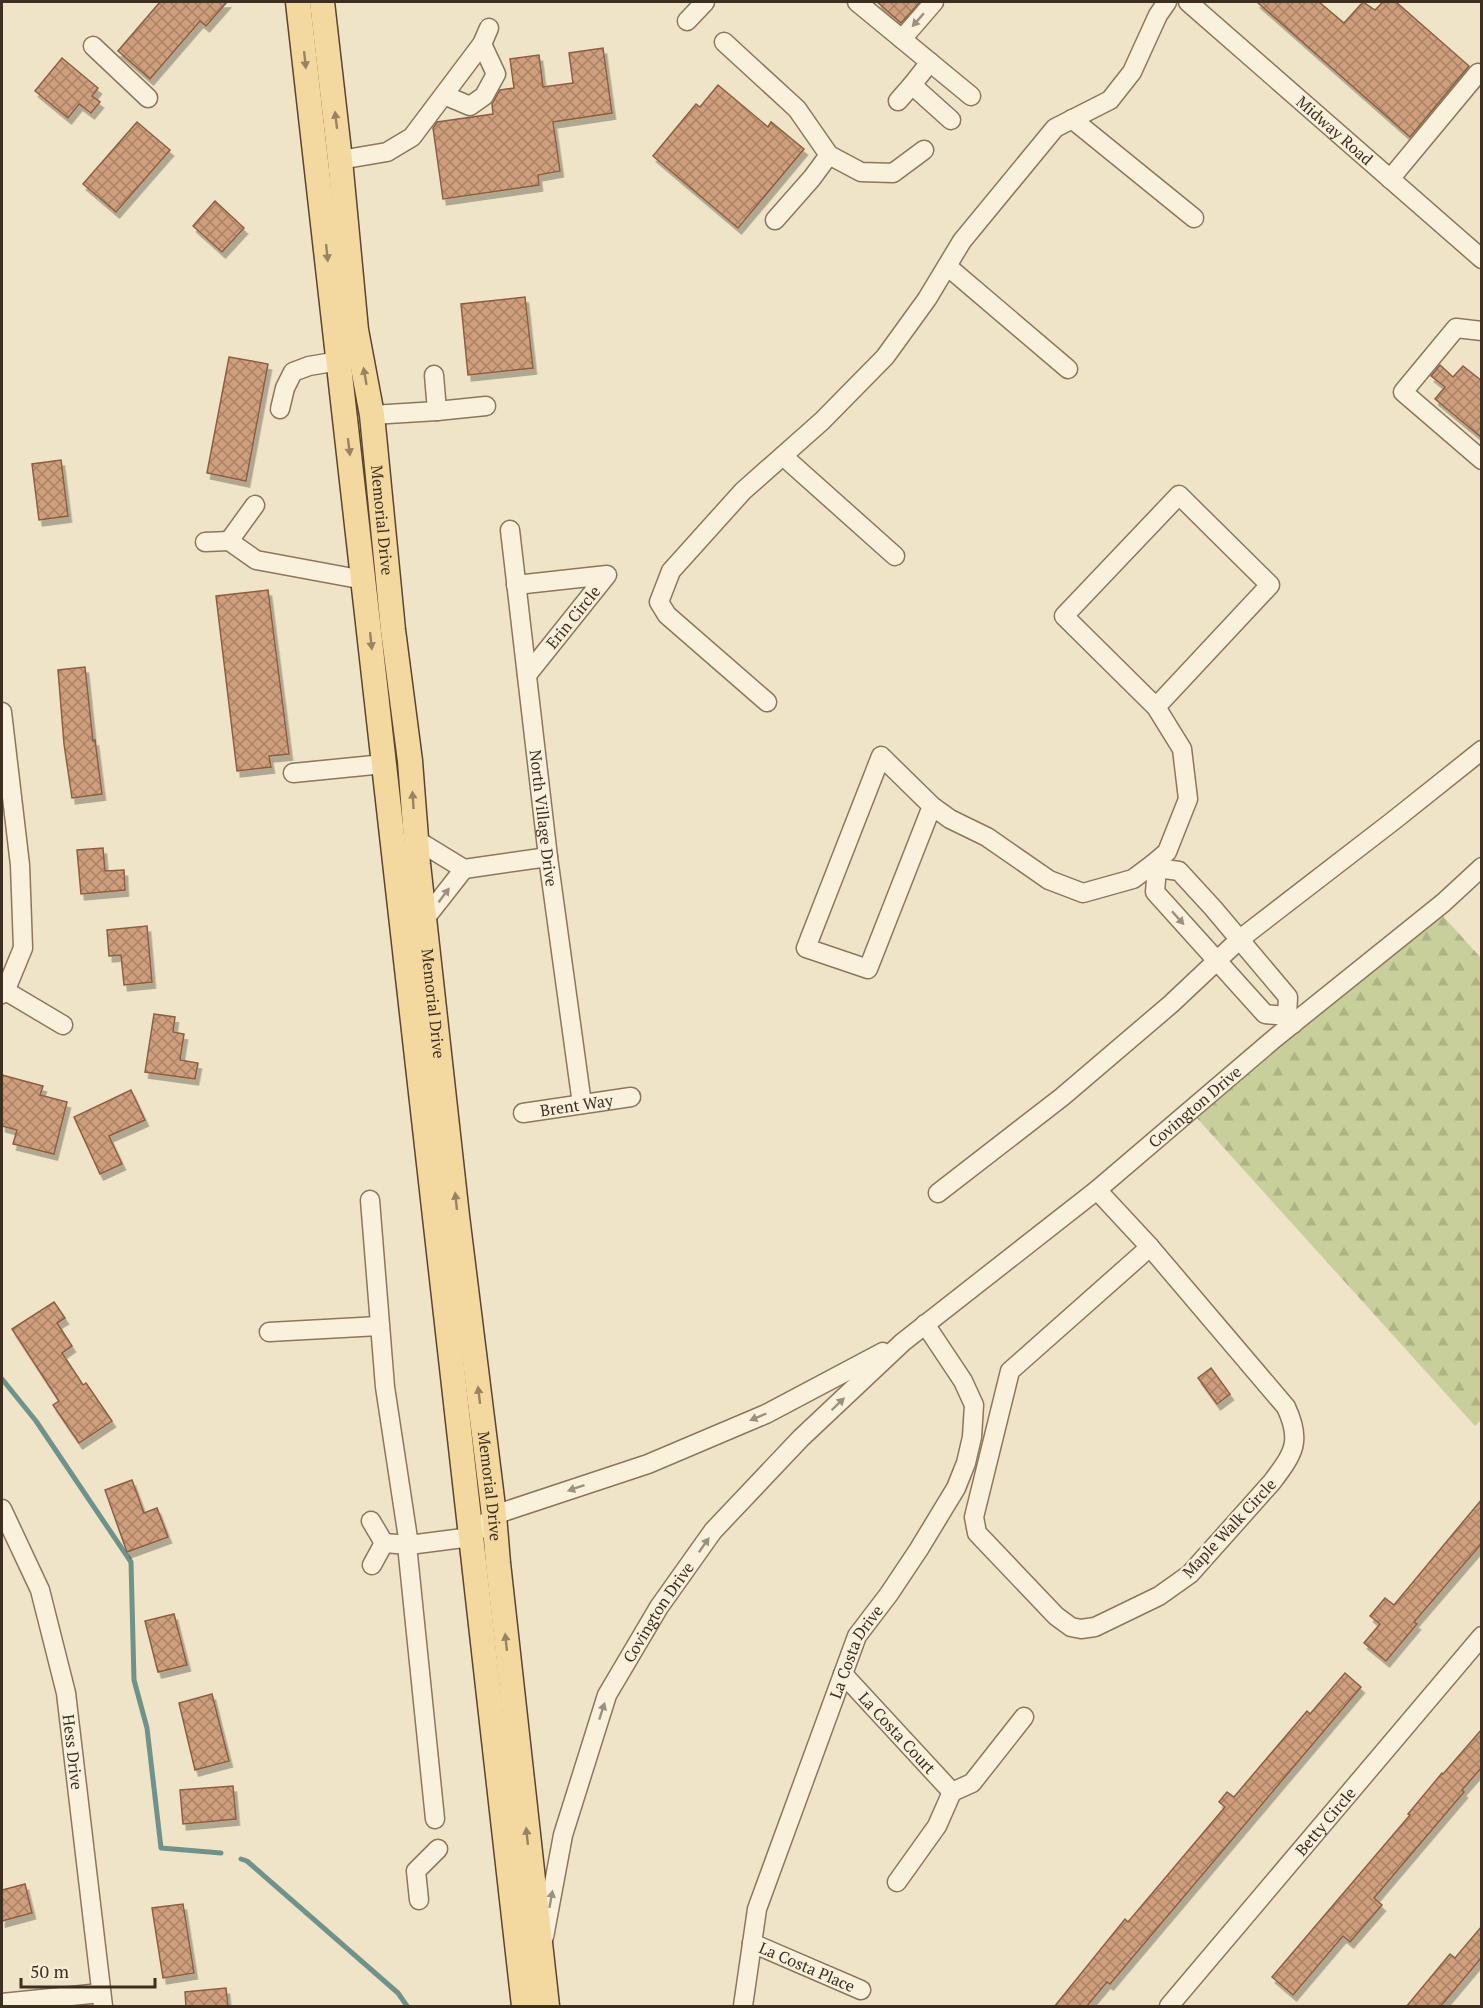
<svg xmlns="http://www.w3.org/2000/svg" width="1483" height="2008" font-family="'PT Serif',serif">
  <defs>
    <pattern id="forest-firs" width="22" height="20" patternUnits="userSpaceOnUse" patternTransform="scale(1.5)"><rect width="22" height="20" fill="#c9cf9b"/><path d="M5 1l3.5 6h-7zM16 11l3.5 6h-7z" fill="#aeb285"/></pattern>
    <pattern id="building-cross-hatch" width="8" height="8" patternUnits="userSpaceOnUse" patternTransform="scale(1.5)"><rect width="8" height="8" fill="#cf9f7d"/><path d="M0 0l8 8M0 8l8-8" fill="none" stroke="#a98266"/></pattern>
    <filter id="shadow"><feDropShadow dx="3.5" dy="6" stdDeviation="0" flood-color="#0004"/></filter>
  </defs>
  <rect width="100%" height="100%" fill="#f0e4c8"/>
  <!-- forest -->
  <polygon fill="url(#forest-firs)" points="1433,905 1481,958 1482,1419 1475,1426 1186,1106"/>
  <g fill="none" stroke-linecap="round" stroke-linejoin="round">
    <!-- stream -->
    <g stroke="#6f938a" stroke-width="5">
      <polyline points="2,1379 36,1421 131,1562 134,1680 147,1728 161,1848 221,1853"/>
      <polyline points="241,1859 247,1861 398,1993 407,2006"/>
    </g>
  </g>
  <!-- building -->
  <g fill="url(#building-cross-hatch)" stroke="#8d5f41" stroke-width="1.5" filter="url(#shadow)">
    <polygon points="160,2 227,2 206,26 200,21 150,79 118,51"/>
    <polygon points="877,2 920,2 901,23"/>
    <polygon points="1257,2 1319,2 1344,23 1363,2 1375,10 1383,2 1396,2 1469,66 1410,137"/>
    <polygon points="603,48 612,113 553,122 560,171 538,175 539,185 443,199 433,128 437,122 493,114 492,104 500,90 514,88 510,59 539,55 543,87 573,83 569,53"/>
    <polygon points="62,58 98,88 92,96 100,102 91,113 79,104 68,118 35,91"/>
    <polygon points="718,85 768,127 771,122 804,149 738,228 653,156 696,104 700,107"/>
    <polygon points="137,122 170,150 116,212 83,184"/>
    <polygon points="215,201 244,228 222,252 193,226"/>
    <polygon points="525,297 533,368 468,375 461,304"/>
    <polygon points="229,357 268,364 246,481 207,473"/>
    <polygon points="1440,365 1453,377 1463,366 1482,381 1482,438 1435,399 1445,387 1431,376"/>
    <polygon points="61,460 68,516 39,520 32,464"/>
    <polygon points="268,590 289,754 269,756 271,767 237,771 216,596"/>
    <polygon points="85,667 93,741 95,740 102,794 72,798 64,744 58,670"/>
    <polygon points="103,848 105,871 124,870 125,890 81,894 77,850"/>
    <polygon points="147,926 152,982 124,985 121,955 109,956 107,930"/>
    <polygon points="154,1014 175,1017 173,1032 184,1034 180,1060 198,1063 195,1079 145,1072"/>
    <polygon points="2,1075 43,1086 40,1095 67,1102 54,1154 13,1144 17,1130 2,1126"/>
    <polygon points="131,1090 145,1120 109,1136 122,1164 100,1174 74,1117"/>
    <polygon points="54,1302 65,1318 57,1323 72,1346 62,1353 83,1385 86,1383 112,1421 79,1443 53,1405 59,1401 12,1329"/>
    <polygon points="1211,1368 1230,1394 1217,1404 1198,1378"/>
    <polygon points="132,1480 144,1513 157,1508 168,1537 127,1552 105,1490"/>
    <polygon points="1482,1499 1482,1543 1414,1622 1417,1624 1386,1661 1364,1643 1380,1624 1370,1616 1385,1598 1394,1605"/>
    <polygon points="174,1614 187,1665 158,1672 145,1621"/>
    <polygon points="1345,1673 1361,1687 1110,1984 1107,1982 1086,2007 1054,2007 1125,1919 1128,1922 1225,1807 1219,1802 1227,1792 1234,1797 1307,1711 1310,1714"/>
    <polygon points="212,1694 229,1761 195,1770 179,1703"/>
    <polygon points="1482,1729 1482,1767 1462,1790 1464,1792 1374,1898 1382,1905 1350,1942 1343,1936 1293,1995 1272,1977 1410,1815 1408,1814 1442,1773 1443,1774"/>
    <polygon points="233,1786 236,1819 183,1824 180,1790"/>
    <polygon points="25,1884 32,1913 2,1921 2,1890"/>
    <polygon points="183,1904 194,1973 163,1978 152,1908"/>
    <polygon points="1482,1926 1482,1957 1440,2007 1406,2007 1450,1954 1455,1958"/>
    <polygon points="226,1988 228,2007 186,2007 185,1992"/>
  </g>
  <g fill="none" stroke-linecap="round" stroke-linejoin="round">
    <!-- minor casing -->
    <g stroke="#8d765c" stroke-width="21">
      <g id="minor">
        <polyline points="857,2 971,96"/>
        <path id="s1" d="M 1188,2 L 1482,259"/>
        <polyline points="687,21 705,2"/>
        <polyline points="902,39 934,2"/>
        <polyline points="724,42 797,109 829,155 861,172 893,173 924,150"/>
        <polyline points="93,46 148,98"/>
        <polyline points="930,62 912,85 951,120"/>
        <polyline points="444,95 470,106 484,96 496,74 482,44"/>
        <polyline points="898,101 912,85"/>
        <polyline points="1072,119 1194,218"/>
        <polyline points="340,160 387,152 412,137 482,44 489,28"/>
        <polyline points="1390,179 1478,73"/>
        <polyline points="775,220 812,178 829,155"/>
        <polyline points="947,266 1068,369"/>
        <polyline points="1482,331 1456,328 1403,392 1482,460"/>
        <polyline points="280,409 285,388 293,372 309,366 339,361"/>
        <polyline points="437,411 486,406"/>
        <polyline points="372,415 437,411 434,375"/>
        <polyline points="783,456 895,556"/>
        <polyline points="255,505 229,541 256,560 364,580"/>
        <path id="s2" d="M 510,530 L 548,857 L 582,1104"/>
        <polyline points="205,542 229,541"/>
        <polyline points="516,585 607,575 527,675"/>
        <polyline points="767,702 667,615 659,602 671,571 743,491 822,421 885,357 927,299 962,241 1055,128 1110,100 1132,72 1158,15 1167,2"/>
        <polyline points="1156,707 1064,616 1179,495 1270,585 1156,707 1182,749 1188,799 1167,852 1153,864 1157,868 1155,892 1265,1014 1287,1016"/>
        <polyline points="2,712 20,865 23,948 9,982 2,994"/>
        <polyline points="293,773 384,764"/>
        <polyline points="932,806 868,969 806,948 881,756 932,806 950,819 987,837 1049,880 1083,893 1133,879 1153,864"/>
        <polyline points="415,839 464,869 548,857"/>
        <polyline points="1157,868 1179,871 1213,908 1288,997 1287,1016 1293,1024"/>
        <polyline points="424,920 464,869"/>
        <polyline points="4,990 63,1025"/>
        <path id="s3" d="M 523,1113 L 631,1097"/>
        <polyline points="1097,1190 1150,1247"/>
        <polyline points="938,1193 1062,1097 1171,1004 1240,939 1393,821 1482,750"/>
        <polyline points="370,1200 385,1387 409,1545"/>
        <path d="M 1150,1247 L 1286,1407 C 1302,1441 1294,1453 1272,1482 L 1190,1574 L 1159,1596 L 1095,1627 L 1081,1629 L 1071,1627 L 1056,1616 L 977,1533 L 974,1517 L 1010,1371 Z"/>
        <polyline points="269,1332 379,1326"/>
        <path id="s4" d="M 2,1509 L 40,1590 L 66,1693 L 103,2006"/>
        <polyline points="371,1521 384,1543"/>
        <polyline points="407,1545 435,1819"/>
        <polyline points="372,1565 384,1543 409,1545 471,1537 494,1515 648,1464 766,1414 883,1352"/>
        <path id="s5" d="M 843,1674 L 952,1792"/>
        <polyline points="897,1882 937,1826 952,1792 972,1783 1024,1717"/>
        <polyline points="419,1900 416,1871 438,1849"/>
        <path id="s6" d="M 544,1937 L 563,1835 L 607,1695 L 659,1607 L 713,1531 L 801,1438 L 903,1342 L 1097,1190 L 1275,1038 L 1443,903 L 1482,867"/>
        <path id="s7" d="M 752,1943 L 861,1990"/>
        <polyline points="2,2003 101,1993"/>
        <path id="s8" d="M 743,2006 L 757,1909 L 857,1636 L 889,1594 L 919,1549 L 956,1488 L 966,1463 L 972,1437 L 974,1405 L 963,1381 L 925,1324"/>
        <path id="s9" d="M 1169,2006 L 1482,1636"/>
      </g>
    </g>
    <!-- major casing -->
    <g stroke="#5b4430" stroke-width="27">
      <g id="major">
        <polyline points="298,2 524,2006"/>
        <path id="s10" d="M 322,2 L 340,160 L 356,330 L 372,415 L 393,630 L 410,761 L 418,864 L 457,1216 L 494,1515 L 498,1563 L 547,2006"/>
      </g>
    </g>
    <!-- minor -->
    <use href="#minor" stroke="#faf1dc" stroke-width="18"/>
    <!-- major -->
    <use href="#major" stroke="#f3d9a0" stroke-width="24"/>
  </g>
  <!-- one-way arrows -->
  <defs><path id="oneway-solid" d="M-6-.8H1V-3.2L6.5 0L1 3.2V.8H-6Z" transform="scale(1.5)"/></defs>
  <g fill="#9c907e">
    <use href="#oneway-solid" transform="translate(918 20) rotate(131)"/>
    <use href="#oneway-solid" transform="translate(444 895) rotate(-53)"/>
    <use href="#oneway-solid" transform="translate(1178 918) rotate(48)"/>
    <use href="#oneway-solid" transform="translate(838 1404) rotate(-44)"/>
    <use href="#oneway-solid" transform="translate(758 1417) rotate(157)"/>
    <use href="#oneway-solid" transform="translate(576 1488) rotate(161)"/>
    <use href="#oneway-solid" transform="translate(704 1545) rotate(-55)"/>
    <use href="#oneway-solid" transform="translate(602 1711) rotate(-72)"/>
    <use href="#oneway-solid" transform="translate(551 1899) rotate(-80)"/>
  </g>
  <g fill="#988460">
    <use href="#oneway-solid" transform="translate(305 60) rotate(84)"/>
    <use href="#oneway-solid" transform="translate(336 120) rotate(-97)"/>
    <use href="#oneway-solid" transform="translate(327 253) rotate(84)"/>
    <use href="#oneway-solid" transform="translate(365 376) rotate(-100)"/>
    <use href="#oneway-solid" transform="translate(349 447) rotate(83)"/>
    <use href="#oneway-solid" transform="translate(371 641) rotate(84)"/>
    <use href="#oneway-solid" transform="translate(413 800) rotate(-94)"/>
    <use href="#oneway-solid" transform="translate(456 1201) rotate(-96)"/>
    <use href="#oneway-solid" transform="translate(479 1395) rotate(-97)"/>
    <use href="#oneway-solid" transform="translate(506 1642) rotate(-96)"/>
    <use href="#oneway-solid" transform="translate(527 1836) rotate(-96)"/>
  </g>
  <g text-anchor="middle" stroke-width="4.5" stroke-linejoin="round" paint-order="stroke">
    <!-- street labels -->
    <g font-size="16" fill="#3d2e20" stroke="#f7eed8">
      <text dy="6" stroke="none"><textPath href="#s1" startOffset="195">Midway Road</textPath></text>
      <text dy="6" stroke="none"><textPath href="#s10" startOffset="522">Memorial Drive</textPath></text>
      <text transform="translate(573 617) rotate(-51)" y="6">Erin Circle</text>
      <text dy="6" stroke="none"><textPath href="#s2" startOffset="290">North Village Drive</textPath></text>
      <text dy="6" stroke="none"><textPath href="#s10" startOffset="1008">Memorial Drive</textPath></text>
      <text dy="6" stroke="none"><textPath href="#s3" startOffset="54">Brent Way</textPath></text>
      <text dy="6" stroke="none"><textPath href="#s6" startOffset="1089">Covington Drive</textPath></text>
      <text dy="6" stroke="none"><textPath href="#s10" startOffset="1494">Memorial Drive</textPath></text>
      <text transform="translate(1229 1528) rotate(-47)" y="6">Maple Walk Circle</text>
      <text dy="6" stroke="none"><textPath href="#s6" startOffset="348">Covington Drive</textPath></text>
      <text dy="6" stroke="none"><textPath href="#s8" startOffset="374">La Costa Drive</textPath></text>
      <text dy="6" stroke="none"><textPath href="#s5" startOffset="80">La Costa Court</textPath></text>
      <text dy="6" stroke="none"><textPath href="#s4" startOffset="255">Hess Drive</textPath></text>
      <text dy="6" stroke="none"><textPath href="#s9" startOffset="242">Betty Circle</textPath></text>
      <text dy="6" stroke="none"><textPath href="#s7" startOffset="60">La Costa Place</textPath></text>
    </g>
  </g>
  <!-- border -->
  <rect width="1483" height="2008" fill="none" stroke="#3d2e20" stroke-width="6"/>
  <!-- scale -->
  <path d="M21 1978v9h134v-9" fill="none" stroke="#3d2e20" stroke-width="3"/>
  <text x="30" y="1978" font-size="18" fill="#3d2e20" stroke="#f7eed8" stroke-width="4.5" paint-order="stroke">50 m</text>
</svg>
